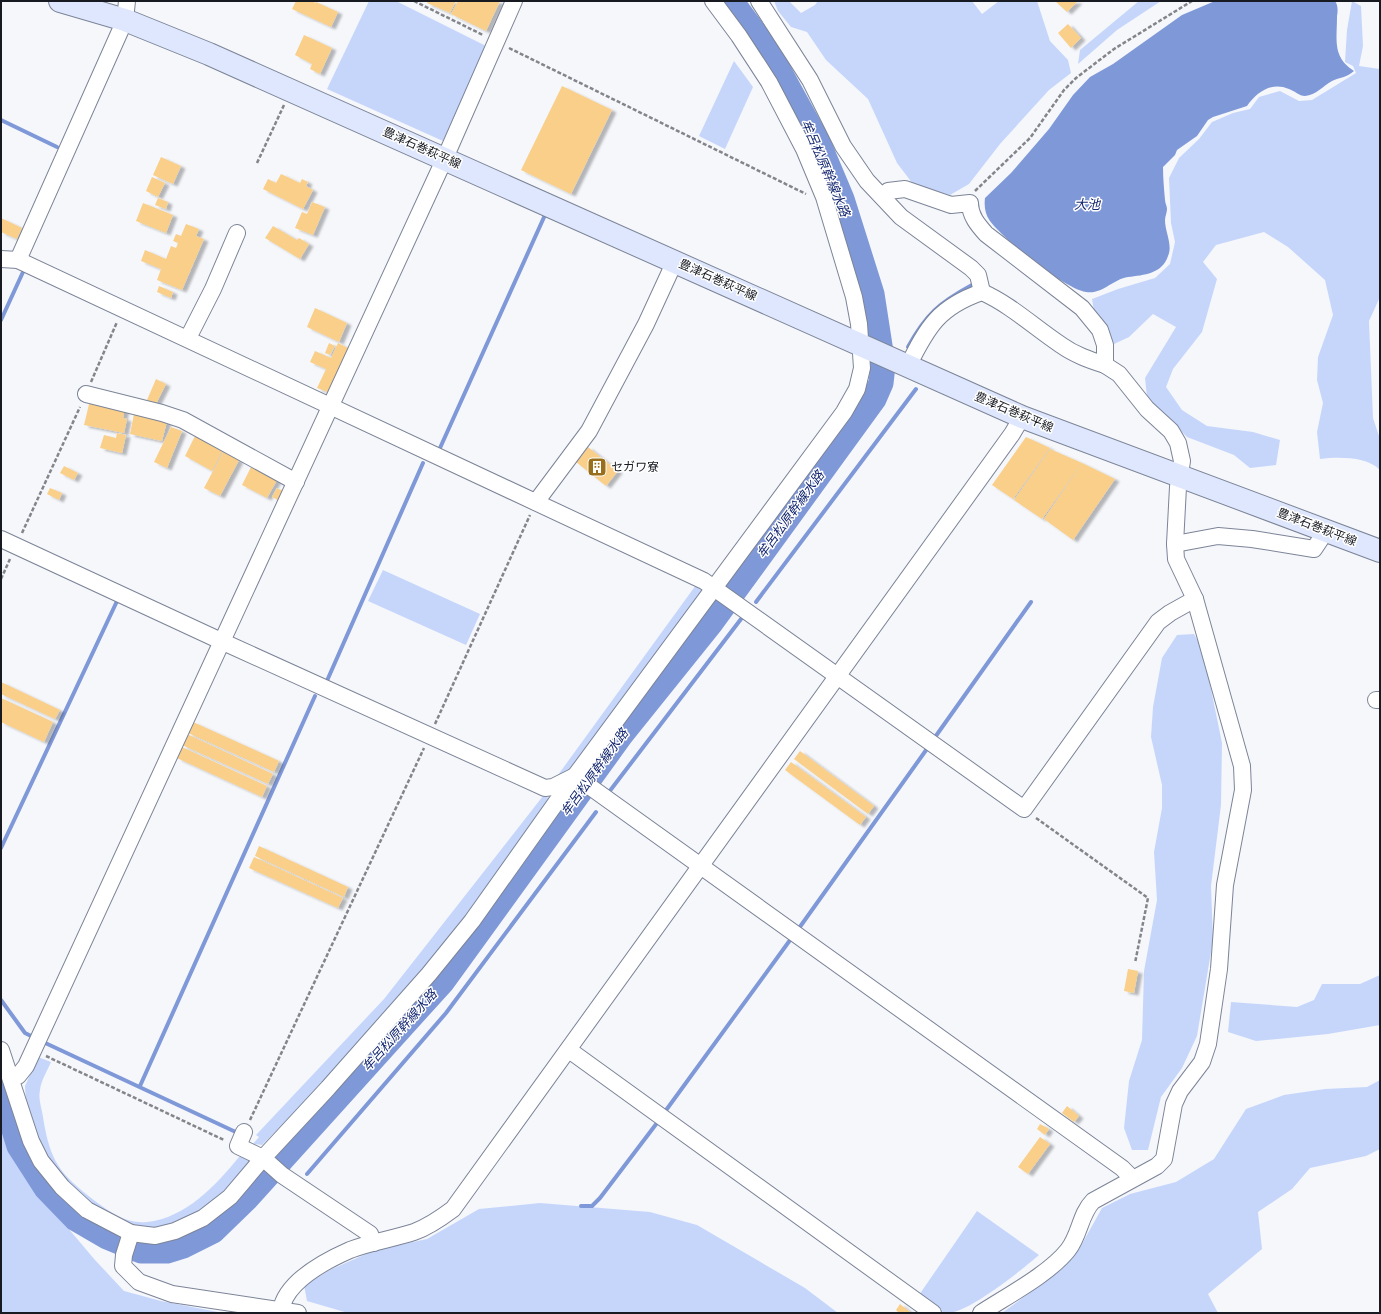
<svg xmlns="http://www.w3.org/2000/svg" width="1381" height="1314" font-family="Arial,'Noto Sans JP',sans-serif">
  <defs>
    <filter id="shadow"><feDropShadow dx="4.5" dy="2.5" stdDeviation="1" flood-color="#0004"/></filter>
  </defs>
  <rect width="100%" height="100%" fill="#f5f7fb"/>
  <!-- green -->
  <g fill="#c6d6fb">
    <polygon points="369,1 396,1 486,46 443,141 327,89"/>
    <polygon points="774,1 789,1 801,13 815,5 818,1 972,1 982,14 999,1 1037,1 1050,41 1068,60 1071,73 1049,90 1000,144 969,184 950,195 913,184 897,163 868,99 826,60 807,32 791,27 778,11"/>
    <polygon points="1139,1 1161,1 1117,30 1078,64 1080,50"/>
    <path d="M 1352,1 L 1361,6 L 1363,46 L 1359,66 L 1380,69 L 1380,297 L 1369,321 L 1373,418 L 1380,439 L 1380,470 C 1366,456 1338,457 1320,459 L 1317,432 L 1323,403 L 1317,380 L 1318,357 L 1333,315 L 1325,280 L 1288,247 L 1264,232 L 1216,245 L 1203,262 L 1217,279 L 1202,332 L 1173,369 L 1166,387 L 1182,410 L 1207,426 L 1253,432 L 1280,440 L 1276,465 L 1250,468 L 1234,455 L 1187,437 L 1147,397 L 1145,378 L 1176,327 L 1153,314 L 1129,337 L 1112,345 L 1094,311 L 1092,299 L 1118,289 L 1155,278 L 1170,264 L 1175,242 L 1171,223 L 1169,178 L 1179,158 L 1199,139 L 1212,122 L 1233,113 L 1250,109 L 1259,97 L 1280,91 L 1299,101 L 1312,100 L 1356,73 L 1353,66 L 1345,62 L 1347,30 Z"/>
    <polygon points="734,61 753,87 725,149 699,136"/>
    <polygon points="383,570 480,614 466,645 368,601"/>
    <polygon points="696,585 702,589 703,594 574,771 546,783 558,775"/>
    <polygon points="1194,634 1203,650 1222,743 1221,805 1211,886 1213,940 1197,1036 1182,1068 1161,1097 1148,1150 1132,1150 1124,1128 1129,1081 1142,1040 1144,971 1157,900 1154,852 1162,808 1162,785 1151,737 1153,707 1162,658 1177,635"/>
    <polygon points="543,796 550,798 472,912 329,1078 262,1145 253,1144 259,1137 256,1135 384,999"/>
    <polygon points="1380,975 1380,1025 1328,1034 1256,1041 1228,1032 1231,1002 1297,1007 1314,1000 1322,984 1360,984"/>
    <path d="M 38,1057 L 51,1062 C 47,1071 41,1081 40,1090 C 38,1099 42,1109 43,1117 C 50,1162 60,1174 95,1201 C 111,1213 127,1224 147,1222 C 186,1218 216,1185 239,1157 L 247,1156 L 254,1162 L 227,1192 L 198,1213 L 162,1230 L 133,1229 L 78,1195 L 42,1150 L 26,1103 L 25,1086 Z"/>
    <polygon points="1380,1080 1380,1149 1366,1156 1310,1168 1292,1189 1258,1212 1262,1249 1208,1294 1218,1313 1002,1313 1061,1270 1078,1251 1102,1208 1130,1194 1176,1182 1214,1159 1246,1109 1284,1095 1325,1089 1367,1087"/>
    <polygon points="1,1122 23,1175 95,1260 124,1291 161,1301 223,1313 1,1313"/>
    <polygon points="540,1203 650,1212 697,1225 805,1288 838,1313 348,1313 307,1301 304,1285 332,1269 375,1250 427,1239 479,1209"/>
    <path d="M 977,1211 L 1039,1255 C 1023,1269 967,1314 947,1313 C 938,1312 926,1300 919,1295 Z"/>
  </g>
  <!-- water -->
  <path fill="#7f98d8" d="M 1215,1 L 1335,1 C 1338,5 1338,11 1337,16 C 1337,40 1332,57 1354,71 C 1346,78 1340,77 1332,81 C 1323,86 1316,95 1305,96 C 1299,96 1295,91 1289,89 C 1271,81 1256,93 1247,106 L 1213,117 L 1208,120 L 1197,136 L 1177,150 L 1175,155 L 1163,167 C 1163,178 1164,189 1165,200 C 1165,203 1167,206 1167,209 C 1167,213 1165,216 1165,220 C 1165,232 1173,245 1168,256 C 1162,274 1144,275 1128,277 C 1113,279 1102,295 1086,292 C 1065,289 1003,239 990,221 C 985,214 984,206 985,198 L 1011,173 L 1049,129 L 1073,95 L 1090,77 L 1113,64 L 1182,15 Z"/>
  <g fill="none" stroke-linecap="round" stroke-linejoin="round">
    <!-- stream -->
    <g stroke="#7f98d8" stroke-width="4">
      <polyline points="1,120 57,147"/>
      <polyline points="1,320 23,272"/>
      <path d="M 908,347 C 926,314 939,303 972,285"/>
      <polyline points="440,448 545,215"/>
      <polyline points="756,602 916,389"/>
      <polyline points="326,683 423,463"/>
      <polyline points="933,740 1031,602"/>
      <polyline points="609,792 741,619"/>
      <polyline points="1,848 118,599"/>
      <polyline points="797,931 929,746"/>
      <polyline points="1,1000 25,1033 35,1038"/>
      <polyline points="41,1041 240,1134"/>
      <polyline points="140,1086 315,696"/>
      <polyline points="664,1113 793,936"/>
      <polyline points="307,1174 446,1013 596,812"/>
      <polyline points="581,1206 592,1206 600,1198 660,1119"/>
    </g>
    <!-- river -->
    <polyline stroke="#7f98d8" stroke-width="25" points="1,1088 19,1146 46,1188 76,1219 107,1237 141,1251 167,1251 183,1246 213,1231 246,1199 443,981 621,735 711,623 874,399 881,383 883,365 872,294 842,199 818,142 767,49 731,1"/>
  </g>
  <!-- building -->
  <g fill="#f9cf8a" filter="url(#shadow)">
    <polygon points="296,1 311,1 316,3 316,2 338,12 331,27 292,9"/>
    <polygon points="428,1 456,1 450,13 427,3"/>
    <polygon points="458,1 500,1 486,31 451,14"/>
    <polygon points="1055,1 1078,1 1067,12"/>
    <polygon points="1068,24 1081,38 1071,48 1058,33"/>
    <polygon points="304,35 332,48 320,74 310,69 312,64 295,55"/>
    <polygon points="562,86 612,110 571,194 521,170"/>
    <polygon points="161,157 181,166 173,184 153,175"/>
    <polygon points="281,174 300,183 302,179 308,182 306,186 313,190 303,209 263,189 268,179 276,183"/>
    <polygon points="152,177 165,183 158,197 146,191"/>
    <polygon points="158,198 168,202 166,209 155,205"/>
    <polygon points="312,202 325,207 313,235 295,228 302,212 307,214"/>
    <polygon points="143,203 173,215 166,233 136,221"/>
    <polygon points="1,218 22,228 17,239 1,232"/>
    <polygon points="186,224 199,229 196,236 204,239 182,290 157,280 161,269 141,261 145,250 166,259 171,246 176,248 178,243 173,241 176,234 181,236"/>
    <polygon points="273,226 297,240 299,238 309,244 300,259 265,238"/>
    <polygon points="159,286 173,292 171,298 157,292"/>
    <polygon points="315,308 347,323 339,342 307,327"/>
    <polygon points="329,343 335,346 330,355 325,353"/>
    <polygon points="338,343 350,349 330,393 317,388 326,369 310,362 315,351 331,358"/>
    <polygon points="156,379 166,384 156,404 147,400"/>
    <polygon points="90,400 125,408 123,418 127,419 124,433 84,425"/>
    <polygon points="134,414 167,421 162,441 130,434"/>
    <polygon points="171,427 182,431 167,468 154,462"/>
    <polygon points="117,433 126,435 122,453 100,448 104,435 116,438"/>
    <polygon points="195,436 223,450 212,471 185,456"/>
    <polygon points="1026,437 1050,448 1013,499 992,485"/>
    <polygon points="588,447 618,471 606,486 576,462"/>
    <polygon points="1050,449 1082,463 1042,519 1014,500"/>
    <polygon points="223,452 239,460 220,496 204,488"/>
    <polygon points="1082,463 1115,479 1073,540 1044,519"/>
    <polygon points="64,466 78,473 74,480 60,473"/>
    <polygon points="251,467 277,480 267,498 242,485"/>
    <polygon points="50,488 62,493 59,500 47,494"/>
    <polygon points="277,488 283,491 278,500 272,497"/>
    <polygon points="1,682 60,710 55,719 1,694"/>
    <polygon points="1,698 53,722 44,742 1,722"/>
    <polygon points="193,722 279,761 274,772 188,733"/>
    <polygon points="187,734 273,774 268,784 182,745"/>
    <polygon points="182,747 267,786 262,797 177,758"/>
    <polygon points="800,751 874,806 868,814 794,759"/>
    <polygon points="791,762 866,817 860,825 785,770"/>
    <polygon points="259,846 348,887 344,897 255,856"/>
    <polygon points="254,857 343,898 338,908 249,868"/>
    <polygon points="1128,969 1138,971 1134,993 1124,991"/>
    <polygon points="1067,1106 1079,1116 1074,1122 1062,1113"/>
    <polygon points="1040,1124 1049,1129 1045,1135 1037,1129"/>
    <polygon points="1040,1137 1050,1144 1028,1174 1018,1167"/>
    <polygon points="900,1304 911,1313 899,1313 896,1310"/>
  </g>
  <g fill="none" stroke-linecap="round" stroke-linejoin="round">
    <!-- minor casing -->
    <g stroke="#7c8497" stroke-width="18">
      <g id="minor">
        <polyline points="759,1 810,80 843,146 867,181 901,217 971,268 978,275 982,292"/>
        <path d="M 883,197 L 888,191 L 905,189 L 951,205 L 970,203 C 970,216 978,225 986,234 L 1082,308 L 1100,330 L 1105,345 L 1105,365 L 1119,374 L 1147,409 L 1171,431 L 1178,443 L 1182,461 L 1178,487 L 1175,544 L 1176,559 L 1195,599 L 1242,766 L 1243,790 L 1225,885 L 1219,969 L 1208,1044 L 1202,1062 L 1180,1091 L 1174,1104 L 1164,1159 L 1157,1166 L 1093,1201 C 1080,1214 1080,1235 1068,1250 C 1049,1274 1007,1296 981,1313"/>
        <polyline points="1,259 18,260 704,581 1024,809 1158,622 1170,613 1195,599"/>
        <polyline points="18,260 125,20 127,1"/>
        <polyline points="188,338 213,289 237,233"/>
        <path d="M 908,366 C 928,326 939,307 982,292 C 1011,305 1034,327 1061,345 C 1075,355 1090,360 1105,365"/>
        <polyline points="86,394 162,413 183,420 296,482"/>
        <polyline points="536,502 589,431 646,324 675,261"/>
        <polyline points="1,539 221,641 545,788 553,787 575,776 1122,1168 1132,1178"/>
        <polyline points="1175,544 1218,536 1252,539 1314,549 1326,531"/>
        <polyline points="1376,700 1380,700"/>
        <polyline points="1,1050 31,1141 41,1161 62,1187 87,1210 131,1233 155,1236 175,1231 203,1218 230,1197 263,1158 328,1088 429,974 472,921 575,776 844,412 857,389 862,368 859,324 854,297 824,197 804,149 769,82 739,36 713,1"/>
        <polyline points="569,1050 933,1313"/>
        <polyline points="11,1079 18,1076 26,1066 445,158 514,1"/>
        <polyline points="244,1132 238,1146 263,1158 282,1175 370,1234 374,1243"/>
        <polyline points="131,1233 124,1255 123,1266 139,1282 172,1294 298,1313"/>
        <path d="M 281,1310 C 286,1281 325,1261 350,1250 C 370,1242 393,1239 414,1232 C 428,1227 441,1218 453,1209 L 1012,434 L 1022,417"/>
      </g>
    </g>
    <!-- secondary casing -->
    <g stroke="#7c8497" stroke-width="24">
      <polyline id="secondary" points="60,1 125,20 209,54 1022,417 1380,551"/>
    </g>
    <!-- path -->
    <g stroke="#83858b" stroke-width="2.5" stroke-dasharray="4 2" stroke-linecap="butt">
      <polyline points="414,1 483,35"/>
      <polyline points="509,48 806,194"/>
      <polyline points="257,163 284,105"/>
      <polyline points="975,191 1030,138 1064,90 1076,78 1114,49 1192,1"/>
      <polyline points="91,382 117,322"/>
      <polyline points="22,533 80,407"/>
      <polyline points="1,579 10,559"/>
      <polyline points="435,724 530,515"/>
      <polyline points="1036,818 1148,898 1135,963"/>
      <polyline points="46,1056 224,1140"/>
      <polyline points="250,1120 424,748"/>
    </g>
    <!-- minor -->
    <use href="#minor" stroke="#fff" stroke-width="16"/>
    <!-- secondary -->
    <use href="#secondary" stroke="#dee7fd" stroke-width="22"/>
  </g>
  <!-- icons -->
  <defs>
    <g id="building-square" transform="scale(1)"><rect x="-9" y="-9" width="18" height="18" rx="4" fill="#996f1c" stroke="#fff"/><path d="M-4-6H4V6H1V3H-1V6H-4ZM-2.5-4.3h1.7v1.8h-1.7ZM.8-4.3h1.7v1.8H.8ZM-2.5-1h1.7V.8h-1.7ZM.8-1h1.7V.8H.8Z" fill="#fff"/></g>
  </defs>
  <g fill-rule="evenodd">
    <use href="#building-square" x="597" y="467"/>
  </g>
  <g text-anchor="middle" stroke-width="3" stroke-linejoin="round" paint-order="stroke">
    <!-- street labels -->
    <g font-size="12" fill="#171a21" stroke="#fff">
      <text transform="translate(422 148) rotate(24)" y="4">豊津石巻萩平線</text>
      <text transform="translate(718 280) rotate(24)" y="4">豊津石巻萩平線</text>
      <text transform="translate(1014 412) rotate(23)" y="4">豊津石巻萩平線</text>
      <text transform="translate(1317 527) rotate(21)" y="4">豊津石巻萩平線</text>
    </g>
    <!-- poi labels -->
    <g font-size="12" fill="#171a21" stroke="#fff" text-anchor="start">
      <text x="611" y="471">セガワ寮</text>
    </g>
    <!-- water labels -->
    <g font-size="13" font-style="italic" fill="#152871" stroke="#fff">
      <text transform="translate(826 168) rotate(67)" y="5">牟呂松原幹線水路</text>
      <text x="1087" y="209">大池</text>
      <text transform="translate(790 514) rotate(-54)" y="5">牟呂松原幹線水路</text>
      <text transform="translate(594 772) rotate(-54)" y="5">牟呂松原幹線水路</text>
      <text transform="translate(399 1030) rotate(-48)" y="5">牟呂松原幹線水路</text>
    </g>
  </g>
  <!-- border -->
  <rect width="1381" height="1314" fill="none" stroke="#171a21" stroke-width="4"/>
</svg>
